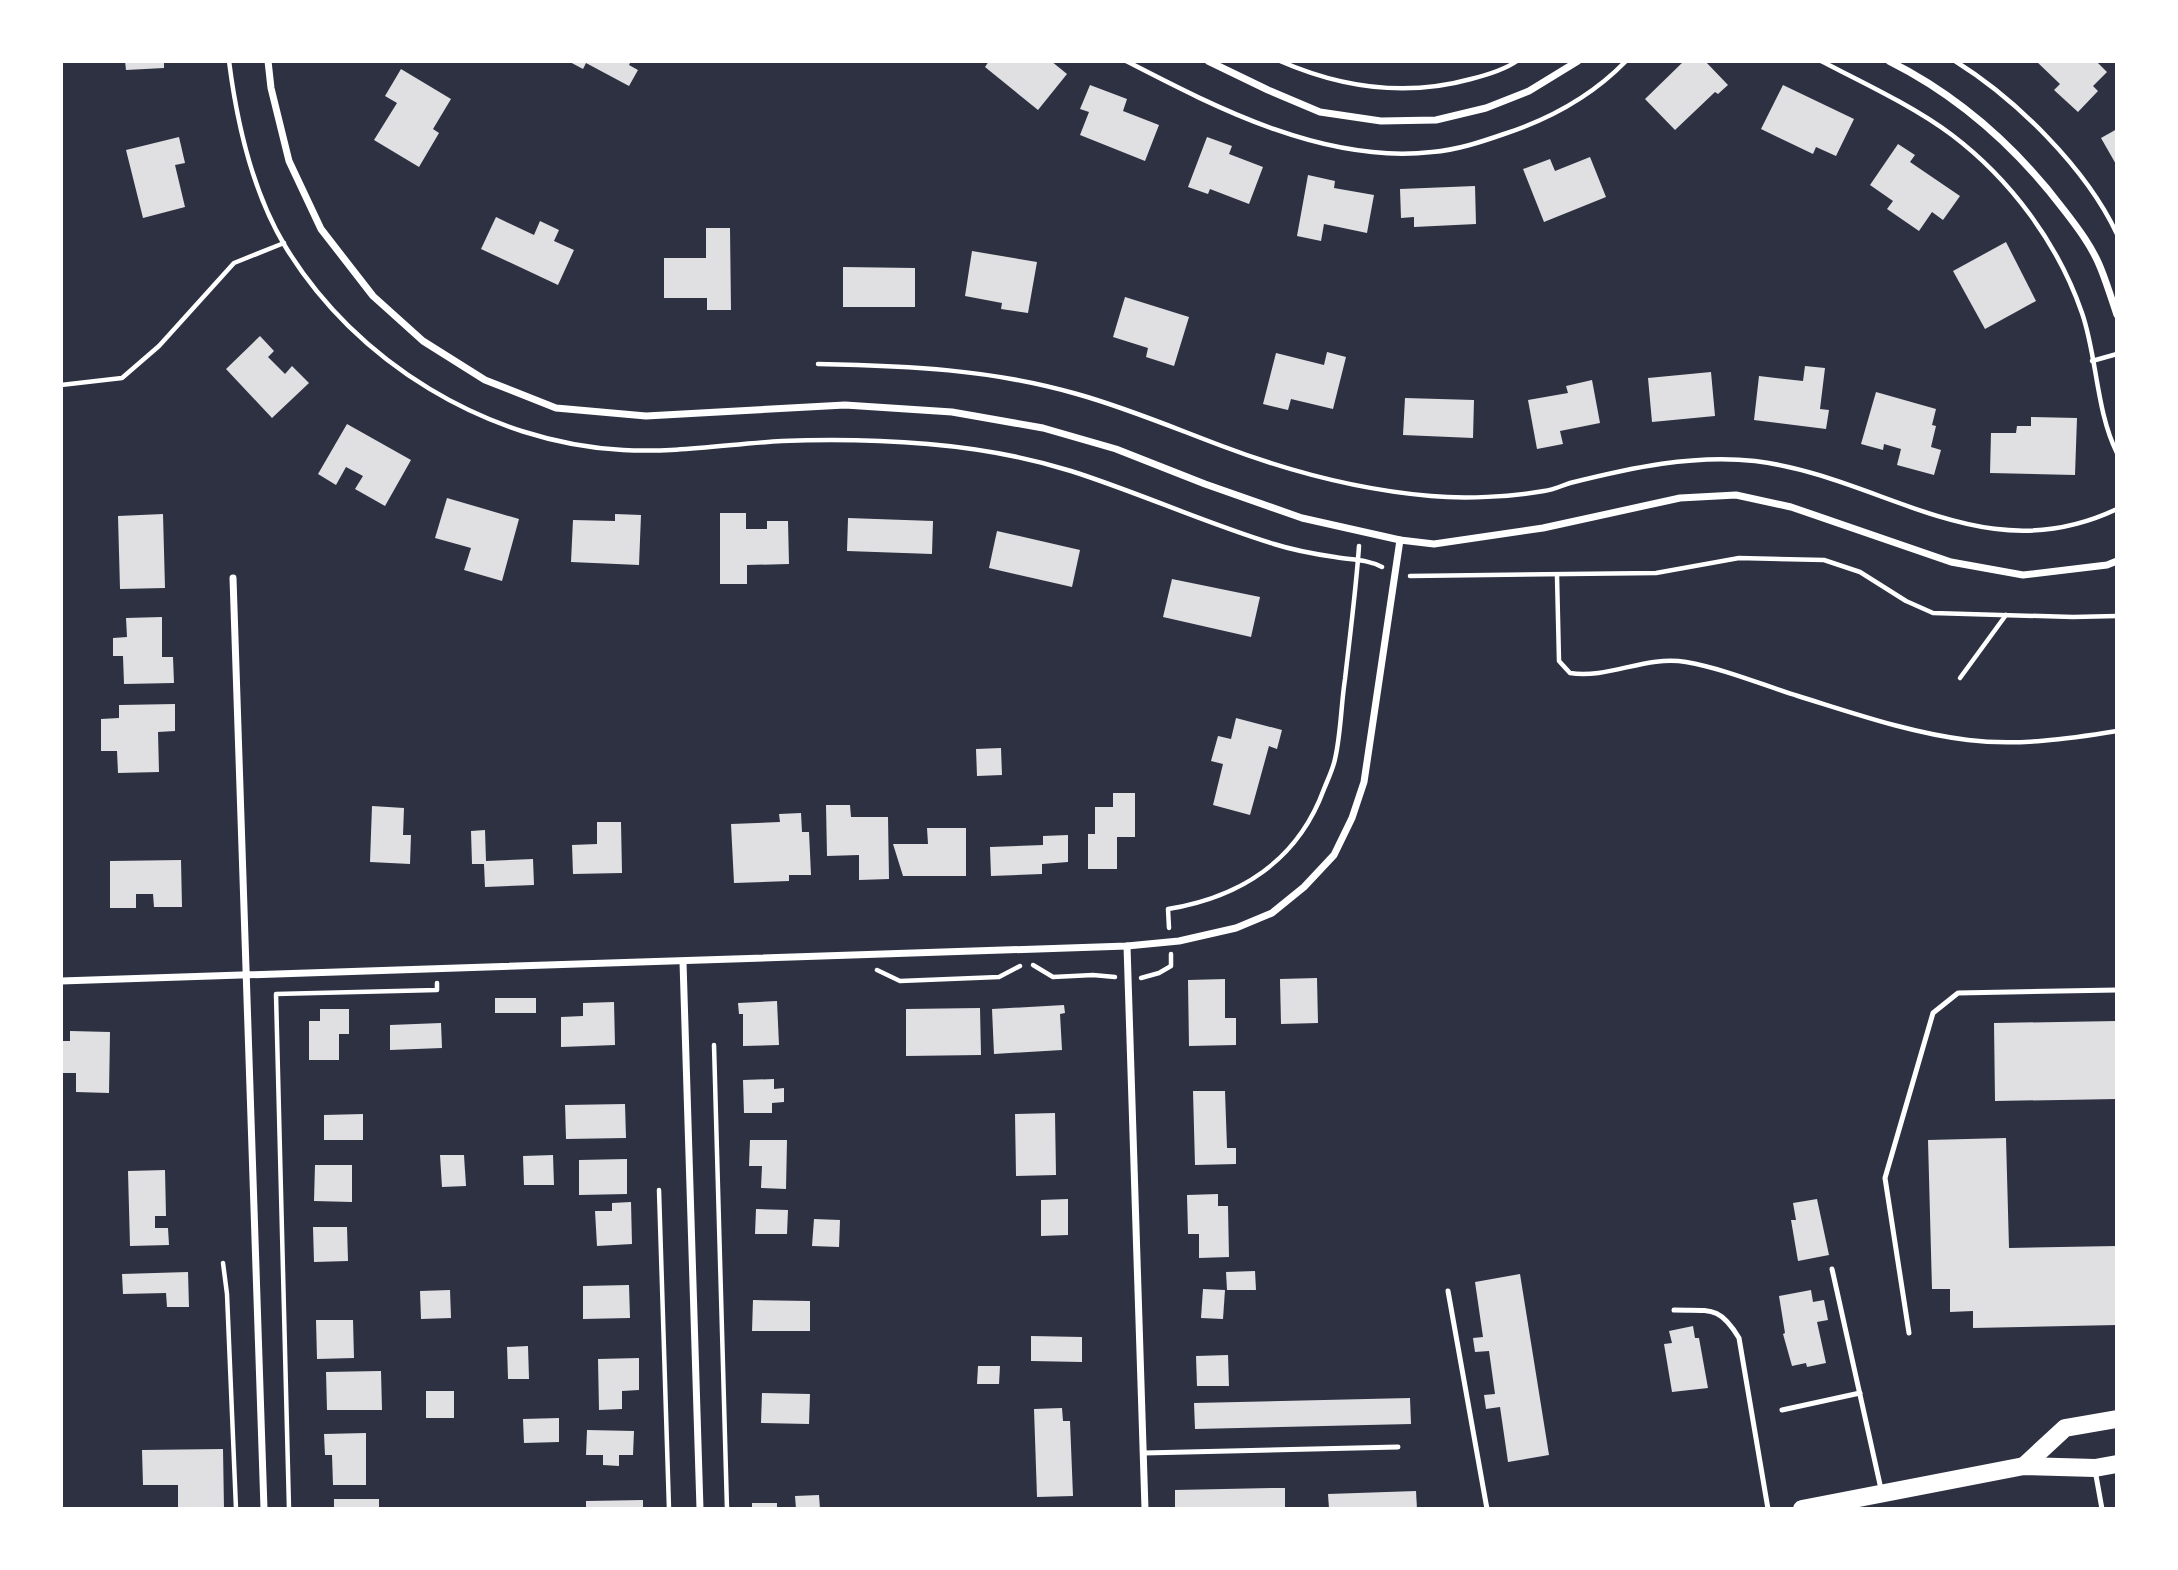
<svg xmlns="http://www.w3.org/2000/svg" width="2178" height="1570" font-family="'Space Grotesk',sans-serif">
  <rect width="100%" height="100%" fill="#2d3142"/>
  <!-- building -->
  <g fill="#e0e0e3">
    <polygon points="125,61 164,61 164,68 126,70"/>
    <polygon points="568,61 631,61 629,65 638,70 629,86 586,63 583,69"/>
    <polygon points="989,61 1051,61 1067,74 1038,110 985,67"/>
    <polygon points="1684,61 1705,61 1728,85 1718,94 1715,92 1675,130 1645,99"/>
    <polygon points="2036,61 2096,61 2107,72 2093,86 2098,91 2078,112 2054,90 2060,84"/>
    <polygon points="401,69 451,99 433,129 439,133 419,167 374,140 397,103 385,96"/>
    <polygon points="1090,85 1127,99 1123,111 1159,125 1145,161 1080,135 1089,112 1080,109"/>
    <polygon points="1783,85 1854,119 1836,156 1816,147 1813,154 1761,129"/>
    <polygon points="2117,129 2117,166 2101,138"/>
    <polygon points="179,137 185,163 175,165 185,207 143,218 126,150"/>
    <polygon points="1207,137 1232,146 1229,154 1263,167 1249,204 1210,189 1208,194 1188,187"/>
    <polygon points="1898,144 1915,155 1910,162 1960,196 1943,220 1932,212 1919,231 1887,209 1893,201 1870,185"/>
    <polygon points="1590,157 1606,197 1544,222 1523,169 1550,159 1555,171"/>
    <polygon points="1308,175 1335,181 1334,188 1374,195 1367,233 1324,224 1321,241 1297,236"/>
    <polygon points="1475,186 1476,224 1414,227 1414,217 1401,218 1400,189"/>
    <polygon points="496,217 534,235 540,221 559,230 554,241 574,250 558,285 481,249"/>
    <polygon points="706,228 730,228 731,310 707,310 707,298 664,298 664,258 706,258"/>
    <polygon points="2006,242 2036,301 1985,329 1953,271"/>
    <polygon points="972,251 1037,262 1028,313 1001,309 1002,303 965,296"/>
    <polygon points="843,267 915,268 915,307 843,307"/>
    <polygon points="1125,297 1189,317 1174,366 1146,357 1148,348 1113,337"/>
    <polygon points="260,336 274,351 268,357 285,374 292,366 309,383 272,418 226,369"/>
    <polygon points="1327,352 1346,357 1333,409 1291,399 1288,410 1263,404 1276,353 1324,365"/>
    <polygon points="1805,366 1825,368 1820,409 1829,410 1826,429 1754,420 1759,376 1803,381"/>
    <polygon points="1711,372 1715,416 1652,422 1648,378"/>
    <polygon points="1592,380 1600,423 1560,431 1563,444 1537,449 1528,400 1568,393 1566,386"/>
    <polygon points="1876,392 1936,409 1932,425 1936,426 1931,447 1941,450 1934,475 1897,465 1901,449 1884,444 1883,450 1861,444"/>
    <polygon points="1405,398 1474,400 1473,438 1403,435"/>
    <polygon points="2031,417 2077,418 2075,475 1990,473 1991,433 2016,433 2017,426 2031,426"/>
    <polygon points="347,424 411,460 385,506 355,489 363,476 346,467 336,485 318,474"/>
    <polygon points="447,498 519,519 502,581 464,570 471,548 435,538"/>
    <polygon points="720,513 746,513 746,529 767,529 767,521 788,521 789,564 747,565 747,584 720,584"/>
    <polygon points="163,514 165,588 120,589 118,516"/>
    <polygon points="615,514 641,515 639,565 571,562 573,520 615,521"/>
    <polygon points="848,518 933,521 932,554 847,551"/>
    <polygon points="997,531 1080,550 1072,587 989,568"/>
    <polygon points="1172,579 1260,597 1251,637 1163,617"/>
    <polygon points="162,617 162,657 173,657 174,683 124,684 123,656 113,656 113,638 127,637 126,618"/>
    <polygon points="175,704 175,731 158,732 159,772 118,773 117,751 101,751 101,719 119,718 119,705"/>
    <polygon points="1236,718 1282,730 1277,749 1269,746 1250,815 1213,805 1223,764 1211,761 1218,736 1231,739"/>
    <polygon points="1001,748 1002,775 977,776 976,749"/>
    <polygon points="1113,793 1135,793 1135,837 1117,837 1117,869 1088,869 1088,834 1095,834 1095,807 1113,807"/>
    <polygon points="826,805 850,805 851,817 888,817 889,879 859,880 859,855 827,856"/>
    <polygon points="372,806 404,808 403,835 411,835 410,864 370,862"/>
    <polygon points="801,813 802,832 809,832 811,875 789,875 789,881 734,883 731,824 780,822 779,814"/>
    <polygon points="597,822 621,822 622,873 573,874 572,845 597,844"/>
    <polygon points="927,828 966,828 966,876 903,876 893,844 928,844"/>
    <polygon points="485,830 486,861 533,859 534,885 485,887 484,864 472,864 471,831"/>
    <polygon points="1068,835 1068,862 1042,864 1042,874 991,876 990,847 1043,845 1043,836"/>
    <polygon points="181,860 182,907 154,907 153,894 136,894 136,908 110,908 110,861"/>
    <polygon points="1317,978 1318,1023 1281,1024 1280,979"/>
    <polygon points="1225,979 1225,1018 1236,1018 1236,1045 1189,1046 1188,980"/>
    <rect x="495" y="998" width="41" height="15"/>
    <polygon points="777,1001 779,1045 743,1046 743,1014 739,1014 738,1003"/>
    <polygon points="614,1002 615,1045 561,1047 561,1017 583,1016 583,1003"/>
    <polygon points="1064,1005 1065,1013 1060,1014 1062,1050 994,1054 992,1009"/>
    <polygon points="980,1008 981,1055 906,1056 906,1009"/>
    <polygon points="320,1009 349,1009 349,1034 339,1034 339,1060 309,1060 309,1021 320,1021"/>
    <polygon points="2117,1021 2117,1099 1995,1101 1994,1023"/>
    <polygon points="441,1023 442,1048 390,1050 390,1025"/>
    <polygon points="70,1031 110,1032 109,1093 76,1092 76,1073 61,1073 61,1041 70,1041"/>
    <polygon points="774,1079 774,1089 784,1088 784,1102 772,1103 772,1113 744,1113 743,1080"/>
    <polygon points="1193,1091 1225,1091 1227,1148 1236,1148 1236,1164 1195,1165"/>
    <polygon points="625,1104 626,1138 566,1139 565,1105"/>
    <polygon points="1055,1113 1056,1175 1016,1176 1015,1114"/>
    <polygon points="363,1114 363,1140 324,1140 324,1115"/>
    <polygon points="2006,1138 2009,1248 2117,1246 2117,1325 1973,1328 1973,1311 1950,1312 1950,1289 1932,1289 1928,1140"/>
    <polygon points="750,1140 787,1140 786,1189 761,1188 762,1166 749,1166"/>
    <polygon points="440,1155 464,1155 466,1186 442,1187"/>
    <polygon points="553,1155 554,1185 524,1185 523,1156"/>
    <polygon points="627,1159 627,1194 579,1195 579,1160"/>
    <polygon points="315,1165 352,1165 352,1202 314,1201"/>
    <polygon points="165,1170 166,1216 155,1216 155,1228 168,1228 169,1245 130,1246 128,1171"/>
    <polygon points="1218,1194 1218,1206 1228,1206 1229,1257 1199,1258 1199,1234 1188,1234 1187,1195"/>
    <polygon points="1068,1199 1068,1235 1041,1236 1041,1200"/>
    <polygon points="1817,1199 1829,1255 1798,1261 1791,1220 1796,1220 1793,1203"/>
    <polygon points="631,1202 632,1244 597,1246 595,1211 612,1211 612,1203"/>
    <polygon points="756,1209 788,1210 787,1234 755,1234"/>
    <polygon points="814,1219 840,1220 839,1247 812,1246"/>
    <polygon points="313,1227 347,1227 348,1261 314,1262"/>
    <polygon points="1255,1271 1256,1290 1227,1290 1226,1272"/>
    <polygon points="188,1272 189,1307 167,1307 166,1293 123,1294 122,1274"/>
    <polygon points="1520,1274 1549,1455 1508,1462 1500,1407 1486,1409 1484,1395 1495,1394 1489,1351 1475,1352 1473,1338 1483,1337 1475,1282"/>
    <polygon points="629,1285 630,1318 583,1319 583,1286"/>
    <polygon points="1203,1289 1225,1290 1223,1319 1201,1318"/>
    <polygon points="450,1290 451,1318 421,1319 420,1291"/>
    <polygon points="1811,1290 1813,1302 1824,1300 1828,1320 1817,1322 1826,1363 1807,1367 1806,1363 1792,1366 1783,1334 1785,1333 1779,1296"/>
    <polygon points="753,1300 810,1301 810,1331 752,1331"/>
    <polygon points="316,1320 353,1320 354,1358 317,1359"/>
    <polygon points="1693,1326 1695,1338 1699,1338 1708,1388 1672,1392 1664,1344 1672,1343 1669,1331"/>
    <polygon points="1031,1336 1082,1337 1082,1362 1031,1361"/>
    <polygon points="528,1346 529,1379 508,1379 507,1347"/>
    <polygon points="1228,1355 1229,1386 1197,1386 1196,1356"/>
    <polygon points="639,1358 639,1390 622,1391 622,1409 599,1410 598,1359"/>
    <polygon points="978,1366 1000,1366 999,1384 977,1384"/>
    <polygon points="381,1371 382,1410 327,1410 326,1372"/>
    <rect x="426" y="1391" width="28" height="27"/>
    <polygon points="762,1393 810,1394 809,1424 761,1423"/>
    <polygon points="1410,1398 1411,1424 1195,1429 1194,1403"/>
    <polygon points="1062,1408 1063,1421 1070,1421 1073,1496 1037,1497 1034,1409"/>
    <polygon points="559,1418 559,1442 524,1443 523,1419"/>
    <polygon points="587,1430 634,1431 633,1455 619,1455 619,1466 603,1465 603,1455 586,1455"/>
    <polygon points="366,1433 366,1485 333,1485 332,1455 325,1455 324,1434"/>
    <polygon points="223,1449 224,1509 178,1509 178,1485 143,1485 142,1450"/>
    <polygon points="1274,1488 1285,1488 1285,1509 1175,1509 1175,1490"/>
    <polygon points="1416,1491 1417,1509 1329,1509 1328,1494"/>
    <polygon points="819,1495 820,1509 796,1509 795,1496"/>
    <rect x="334" y="1499" width="45" height="10"/>
    <polygon points="643,1500 643,1509 586,1509 586,1501"/>
    <rect x="752" y="1503" width="25" height="6"/>
  </g>
  <g fill="none" stroke-linecap="round" stroke-linejoin="round">
    <!-- path -->
    <g stroke="#fff" stroke-width="4.5">
      <path d="M 229,61 C 237,124 252,191 285,246 C 355,362 488,443 623,450 C 676,453 729,444 782,441 C 831,439 880,440 928,444 C 975,448 1026,457 1071,471 C 1140,493 1205,523 1274,544 C 1293,550 1314,554 1335,557 C 1351,560 1367,559 1382,567"/>
      <path d="M 1126,61 C 1219,109 1325,164 1432,152 C 1457,150 1481,142 1504,134 C 1550,119 1592,96 1626,61"/>
      <path d="M 1280,61 C 1342,88 1406,97 1471,79 C 1487,75 1504,70 1517,61"/>
      <path d="M 1821,61 C 1862,82 1915,107 1952,135 C 2010,179 2058,243 2082,313 C 2097,356 2096,411 2117,453"/>
      <path d="M 1955,61 C 2016,99 2086,168 2117,234"/>
      <polyline points="2092,361 2117,354"/>
      <path d="M 818,364 C 908,366 990,369 1077,394 C 1127,408 1174,428 1222,446 C 1288,471 1360,490 1431,496 C 1465,499 1510,497 1544,491 C 1553,490 1561,486 1570,483 C 1630,468 1693,454 1755,461 C 1884,477 1983,573 2117,509"/>
      <polyline points="61,385 122,378 159,346 234,263 284,243"/>
      <polyline points="1410,576 1656,573 1739,558 1824,560 1860,572 1906,601 1933,613 2073,617 2117,616"/>
      <path d="M 1557,576 L 1559,661 L 1570,673 C 1609,679 1646,655 1686,662 C 1725,669 1760,684 1798,696 C 1853,713 1910,733 1968,740 C 2018,746 2068,739 2117,731"/>
      <polyline points="1960,678 2006,615"/>
      <path d="M 1169,928 L 1168,909 C 1241,897 1298,860 1324,789 C 1328,779 1333,769 1335,759 C 1341,733 1341,705 1345,679 C 1350,635 1356,590 1359,546"/>
      <polyline points="1033,965 1053,977 1093,975 1115,977"/>
      <polyline points="877,970 900,981 999,977 1020,966"/>
      <polyline points="1141,978 1159,973 1171,966 1171,954"/>
      <polyline points="714,1045 727,1509"/>
      <polyline points="659,1190 669,1509"/>
      <polyline points="223,1263 227,1294 236,1509"/>
      <polyline points="289,1509 276,994 437,990 437,983"/>
    </g>
    <!-- service -->
    <g stroke="#fff" stroke-width="5">
      <polyline points="1832,1269 1881,1489"/>
      <polyline points="1448,1291 1487,1509"/>
      <path d="M 1674,1310 C 1710,1311 1719,1305 1739,1338 L 1768,1509"/>
      <polyline points="1909,1333 1885,1178 1933,1013 1958,993 2117,990"/>
      <polyline points="1782,1410 1860,1393"/>
      <polyline points="1144,1453 1398,1447"/>
      <polyline points="2095,1470 2102,1509"/>
    </g>
    <!-- minor -->
    <g stroke="#fff" stroke-width="7">
      <polyline points="268,61 271,88 289,161 321,229 373,296 423,341 485,380 556,408 646,416 845,405 952,412 1043,428 1116,449 1205,484 1302,518 1400,540 1434,544 1543,528 1680,498 1736,495 1791,507 1951,562 2023,575 2107,565 2117,561"/>
      <polyline points="1208,61 1268,90 1320,112 1381,121 1436,120 1486,108 1529,91 1578,61"/>
      <path d="M 1889,61 C 1959,96 2017,148 2064,210 C 2078,228 2093,248 2101,269 C 2107,284 2112,300 2117,315"/>
      <polyline points="233,578 264,1509"/>
      <polyline points="1127,946 1145,1509"/>
      <polyline points="683,962 700,1509"/>
      <polyline points="61,981 1127,946 1179,941 1236,928 1272,913 1304,887 1334,855 1352,818 1364,782 1400,540"/>
    </g>
    <!-- primary -->
    <g stroke="#fff" stroke-width="18">
      <polyline points="2024,1466 2065,1428 2117,1419"/>
      <polyline points="1802,1509 2024,1466 2095,1468 2117,1464"/>
    </g>
  </g>
  <!-- border -->
  <rect width="2178" height="1570" fill="none" stroke="#ffffff" stroke-width="126"/>
</svg>
